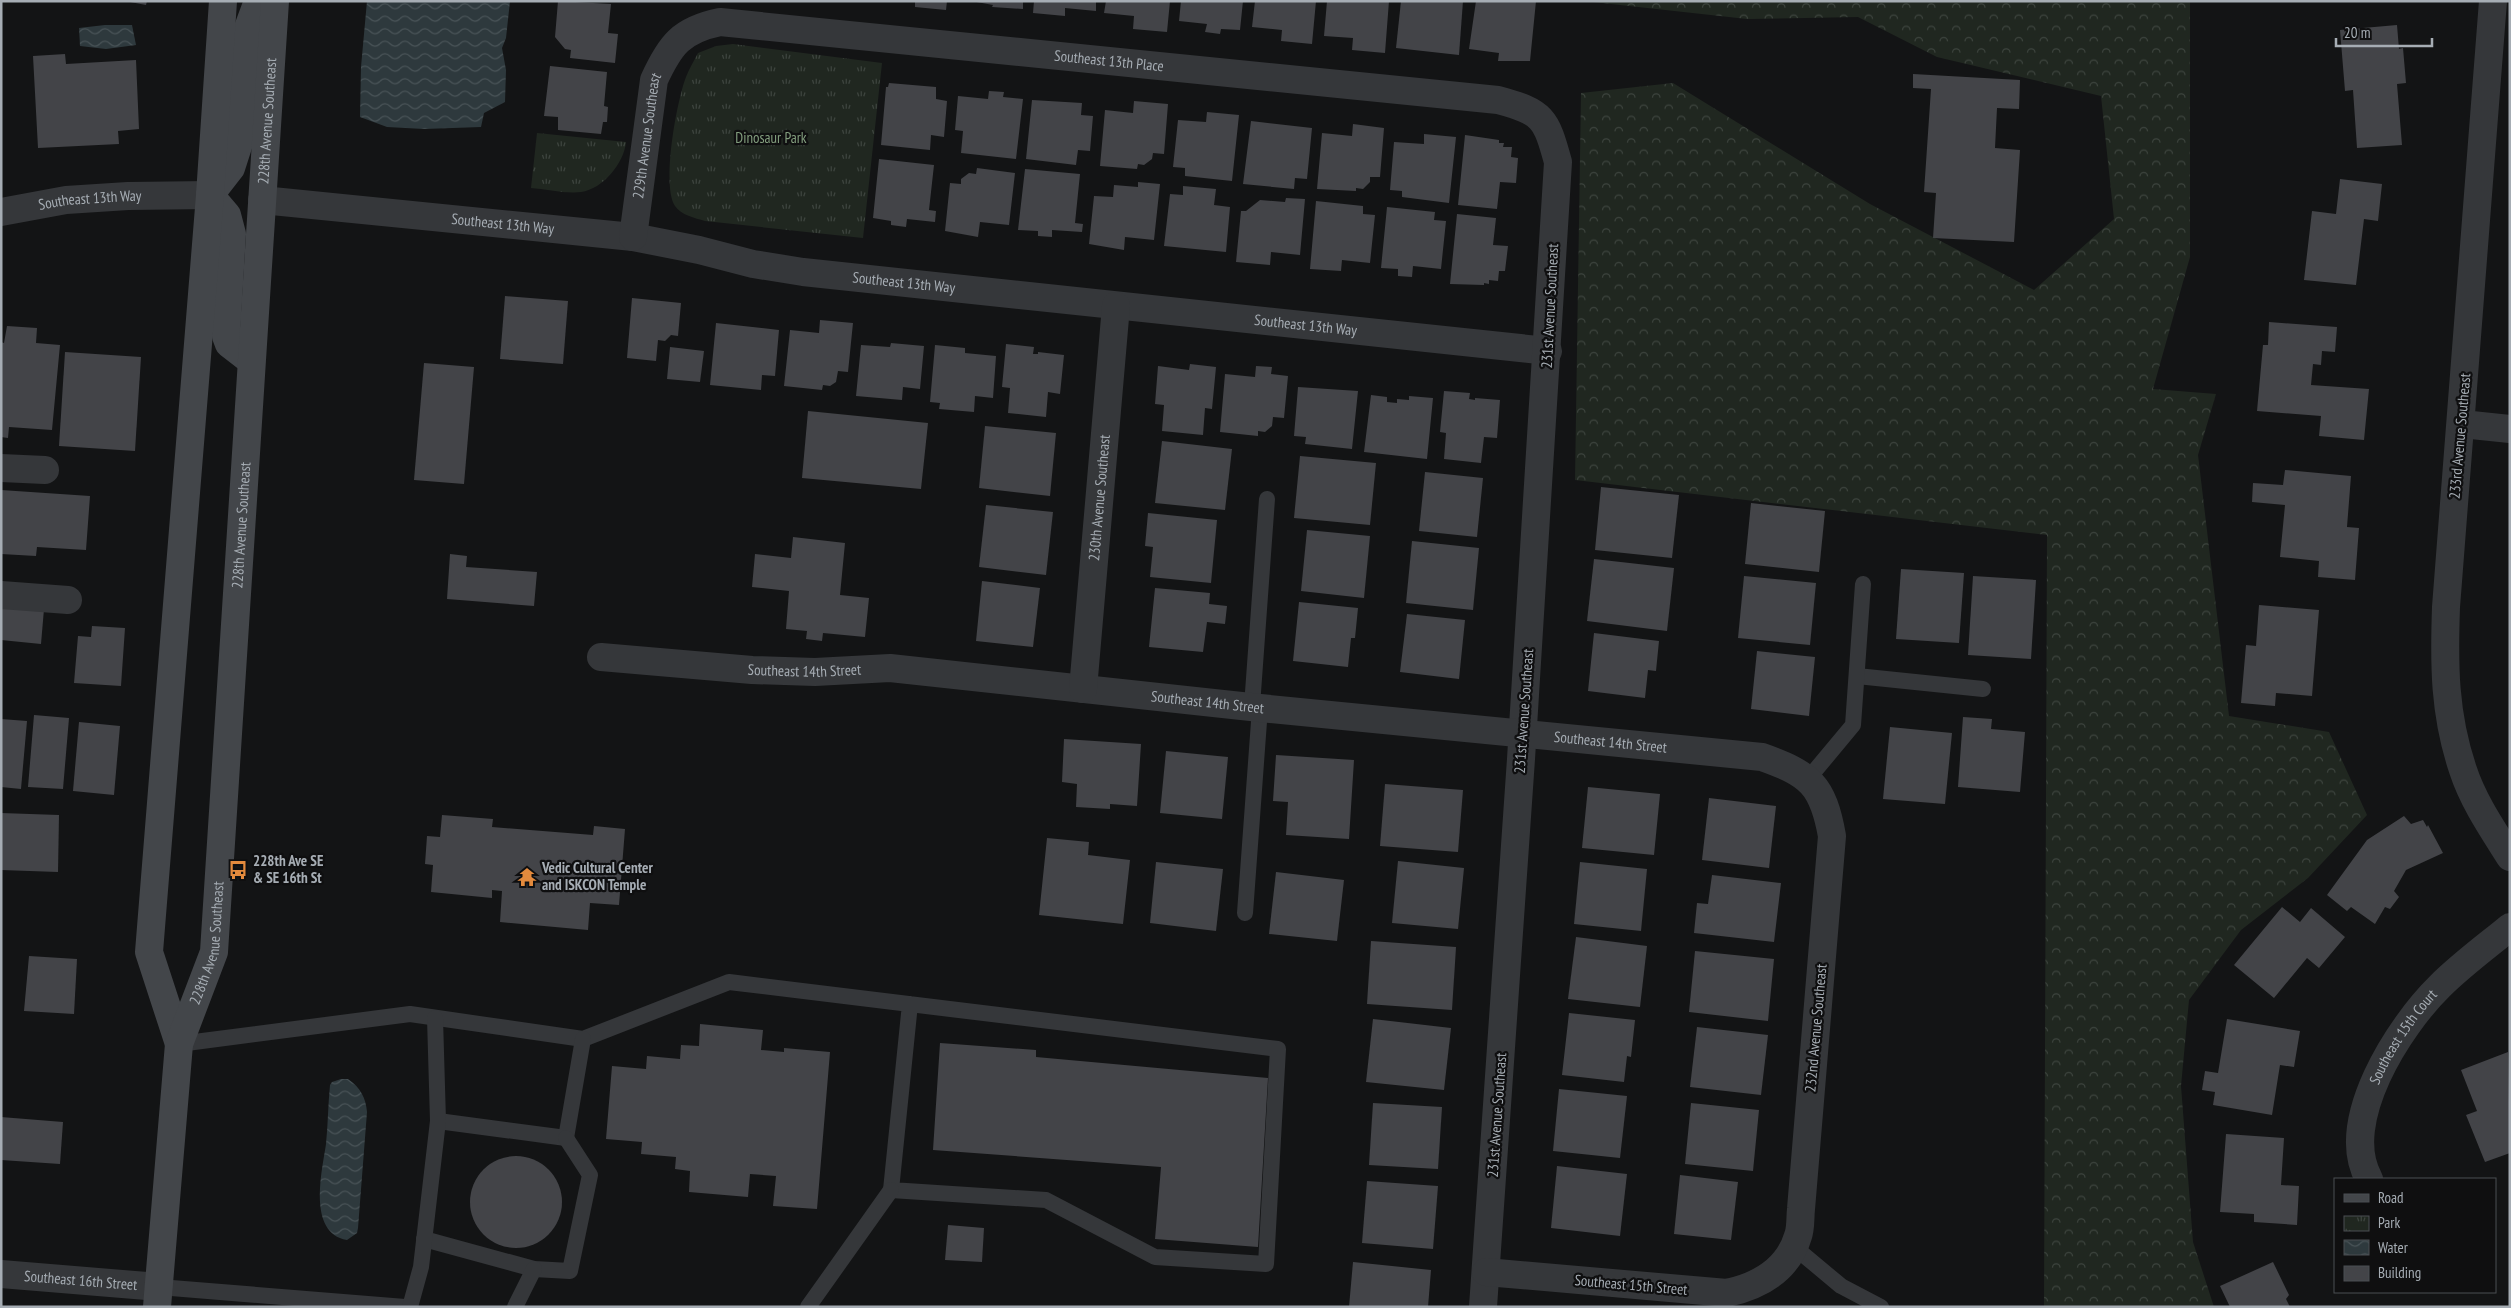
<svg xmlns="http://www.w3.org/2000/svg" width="2511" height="1308" font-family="'PT Sans Narrow',sans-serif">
  <defs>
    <pattern id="forest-crowns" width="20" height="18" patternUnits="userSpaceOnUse" patternTransform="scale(1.25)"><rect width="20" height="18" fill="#202720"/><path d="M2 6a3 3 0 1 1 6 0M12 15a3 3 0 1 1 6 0" fill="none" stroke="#3d443e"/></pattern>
    <pattern id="park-tufts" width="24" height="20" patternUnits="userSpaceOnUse" patternTransform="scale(1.25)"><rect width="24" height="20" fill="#202720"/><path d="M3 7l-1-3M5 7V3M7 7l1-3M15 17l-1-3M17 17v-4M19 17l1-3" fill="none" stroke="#3d443e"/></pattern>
    <pattern id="water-waves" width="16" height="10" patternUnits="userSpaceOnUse" patternTransform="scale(1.25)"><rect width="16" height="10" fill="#2e393d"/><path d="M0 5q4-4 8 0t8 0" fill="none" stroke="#495357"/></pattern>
  </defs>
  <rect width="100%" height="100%" fill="#131415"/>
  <!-- forest -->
  <polygon fill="url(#forest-crowns)" points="1584,1 2190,1 2190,257 2153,389 2216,394 2198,455 2229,716 2329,732 2367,815 2308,878 2241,930 2189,1000 2181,1086 2193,1242 2214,1307 2044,1307 2047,535 1575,480 1581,93 1673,83 1870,204 2034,290 2114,219 2101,96 1937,57 1858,17 1747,19"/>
  <!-- park -->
  <g fill="url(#park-tufts)">
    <path d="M 733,44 L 882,63 L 863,238 L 705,221 C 695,218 681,215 675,206 C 661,185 677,100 686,77 C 689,69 694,61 698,53 L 716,46 Z"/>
    <path d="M 537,133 L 626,142 C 624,163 603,189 581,192 C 566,194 546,189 531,188 Z"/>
  </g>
  <!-- water -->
  <g fill="url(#water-waves)">
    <polygon points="367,1 510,1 506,38 502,48 506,70 505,102 484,113 481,127 424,129 387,127 360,117 361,67"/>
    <polygon points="105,25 132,25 136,45 106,49 80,46 79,28"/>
    <path d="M 341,1079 L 348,1079 C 360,1087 366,1098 367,1112 L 358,1228 L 357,1233 L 347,1240 C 307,1233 322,1171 326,1144 C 328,1124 328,1105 330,1085 L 332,1082 Z"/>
  </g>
  <!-- building -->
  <g fill="#434448">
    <polygon points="125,1 147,1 146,5"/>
    <polygon points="558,1 611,4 608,33 618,34 615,63 570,58 571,50 565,49 555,37"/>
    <polygon points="915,1 947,1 946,10 915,7"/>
    <polygon points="971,1 1023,1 1023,9 992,7 993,5"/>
    <polygon points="1034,1 1096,1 1096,11 1065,8 1065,16 1033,13"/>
    <polygon points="1106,1 1170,1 1167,32 1133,29 1134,16 1104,13"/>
    <polygon points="1181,1 1243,1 1240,30 1221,29 1220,34 1205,32 1207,24 1179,21"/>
    <polygon points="1255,1 1316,1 1312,44 1281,41 1282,30 1252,27"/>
    <polygon points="1327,1 1389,1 1385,53 1352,50 1353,38 1324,36"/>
    <polygon points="1401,1 1463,1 1459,55 1396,48"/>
    <polygon points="1476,1 1536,1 1530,61 1498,61 1499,53 1469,49"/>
    <polygon points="2397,25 2399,49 2403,48 2406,83 2397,84 2402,145 2357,148 2353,90 2345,91 2340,30"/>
    <polygon points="65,54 66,64 136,60 139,129 118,131 119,144 38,148 33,56"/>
    <polygon points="550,66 607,72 604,106 608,107 607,122 603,122 601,134 558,130 558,117 544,116"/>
    <polygon points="1913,74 2020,80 2019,109 1997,108 1995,148 2020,150 2014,242 1933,238 1936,193 1924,192 1931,89 1913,88"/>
    <polygon points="889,83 936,87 936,99 947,101 944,137 931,135 930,150 881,145 886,87 888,87"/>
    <polygon points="989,91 1004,92 1003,97 1023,99 1016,159 961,153 963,131 955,130 958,96 988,99"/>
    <polygon points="1032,100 1082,103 1081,115 1093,116 1090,151 1078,150 1076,165 1026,159"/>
    <polygon points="1134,101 1168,104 1164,154 1153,153 1152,159 1144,165 1138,164 1137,169 1100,166 1105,110 1133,113"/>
    <polygon points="1207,112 1239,115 1232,181 1185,176 1185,168 1173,167 1178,120 1206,122"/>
    <polygon points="1251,121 1312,128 1307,179 1295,178 1294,189 1243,184"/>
    <polygon points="1353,124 1384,128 1380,177 1370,177 1370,182 1363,189 1356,188 1356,191 1317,189 1322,133 1352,136"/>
    <polygon points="1424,134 1456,137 1449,203 1402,197 1402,191 1390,190 1394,142 1424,144"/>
    <polygon points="1465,135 1499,140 1499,143 1504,143 1503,147 1512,147 1511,157 1518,158 1516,183 1500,182 1497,209 1458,205"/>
    <polygon points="879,159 934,165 929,210 936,211 935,222 907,219 906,227 891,225 891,221 873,218"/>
    <polygon points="977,168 1015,173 1009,225 980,222 978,237 945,231 950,183 961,184 961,179 969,173 976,174"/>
    <polygon points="1025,169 1080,174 1075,223 1083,224 1082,232 1052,230 1052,237 1038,236 1038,231 1018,230"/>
    <polygon points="2340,179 2382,184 2378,221 2364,219 2356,285 2304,280 2312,211 2336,214"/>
    <polygon points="1138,182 1160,184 1154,240 1125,237 1124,250 1089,244 1094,196 1113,197 1114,185 1138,187"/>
    <polygon points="1183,186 1216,189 1214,205 1230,207 1226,252 1164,246 1170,194 1183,195"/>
    <polygon points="1286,198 1305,199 1300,255 1271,252 1270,265 1236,262 1241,211 1246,211 1260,200 1285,202"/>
    <polygon points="1316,201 1363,206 1363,214 1375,215 1370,263 1342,260 1341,271 1310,269"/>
    <polygon points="1387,207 1435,212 1434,220 1446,221 1441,269 1413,266 1412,277 1398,276 1398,269 1381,268"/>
    <polygon points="1457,214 1496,218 1493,245 1508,246 1505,271 1499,271 1498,281 1489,280 1489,284 1484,283 1484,285 1450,284"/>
    <polygon points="505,296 568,301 563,364 500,359"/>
    <polygon points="632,298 681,303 678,336 671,335 665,341 658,340 656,361 627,358"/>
    <polygon points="820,320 853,323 848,372 838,371 836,382 830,386 823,385 822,390 784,386 790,330 819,333"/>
    <polygon points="2269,322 2337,327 2335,352 2322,351 2321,365 2313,364 2311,385 2369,389 2364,440 2319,436 2321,416 2257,411 2263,345 2268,345"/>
    <polygon points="716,323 779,330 775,376 762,375 761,390 710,385"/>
    <polygon points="7,326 37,328 36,343 60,345 52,430 9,427 8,438 1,437 1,342 4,343"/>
    <polygon points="891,343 924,346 920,389 903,387 902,400 856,396 861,345 890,347"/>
    <polygon points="1006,344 1034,347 1033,354 1038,354 1038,352 1064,355 1060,394 1048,392 1046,417 1008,413 1010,388 1002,387"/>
    <polygon points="935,345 965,348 965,353 996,356 993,398 975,396 974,412 939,409 940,403 930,402"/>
    <polygon points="670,347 704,351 700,382 667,379"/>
    <polygon points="65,352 141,357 135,451 59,446"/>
    <polygon points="424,363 474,367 464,484 414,480"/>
    <polygon points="1190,364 1216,367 1212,409 1205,408 1203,435 1162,431 1164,405 1155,404 1158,366 1189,370"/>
    <polygon points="1256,366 1272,367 1271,374 1288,376 1284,418 1273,417 1272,426 1265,432 1258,431 1258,436 1220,432 1225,374 1255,377"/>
    <polygon points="1298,387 1358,391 1352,449 1305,444 1306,437 1294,436"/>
    <polygon points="1444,391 1470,393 1469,399 1475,400 1475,398 1500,400 1497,438 1484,437 1481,463 1444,459 1446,433 1440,432"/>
    <polygon points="1371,395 1387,397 1387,402 1397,403 1397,399 1409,400 1409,396 1433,398 1427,459 1364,452"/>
    <polygon points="808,411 928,423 921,489 802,478"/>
    <polygon points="985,426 1056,433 1050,496 979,488"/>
    <polygon points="1162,441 1232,449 1225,510 1155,503"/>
    <polygon points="1300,456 1376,463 1370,525 1294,518"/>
    <polygon points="2285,470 2351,476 2347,527 2359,528 2355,580 2318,577 2319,561 2280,557 2285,505 2252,502 2253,483 2283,485"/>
    <polygon points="1425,472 1483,478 1477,537 1419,531"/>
    <polygon points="1601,487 1679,495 1672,558 1595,550"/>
    <polygon points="1,490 90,496 86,550 37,547 36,556 1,554"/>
    <polygon points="1751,503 1825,511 1819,572 1745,564"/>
    <polygon points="986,505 1053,512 1046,575 979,567"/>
    <polygon points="1148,513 1217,520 1211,583 1150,577 1153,547 1145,546"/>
    <polygon points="1307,530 1370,536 1364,598 1301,591"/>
    <polygon points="793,537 845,543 840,595 869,598 865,637 823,633 822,641 806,639 807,631 786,629 789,591 752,587 755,554 791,558"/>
    <polygon points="1412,541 1479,548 1473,610 1406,603"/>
    <polygon points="450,554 467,556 466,567 537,572 534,606 447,599"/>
    <polygon points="1594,559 1674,568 1667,631 1587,621"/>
    <polygon points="1901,569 1964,573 1959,643 1896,639"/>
    <polygon points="1744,576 1816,583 1810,645 1738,638"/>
    <polygon points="1973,576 2036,580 2031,659 1968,655"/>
    <polygon points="982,581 1040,588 1033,647 976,641"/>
    <polygon points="1155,588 1210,593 1209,604 1227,606 1225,624 1207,622 1203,652 1149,647"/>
    <polygon points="1299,602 1358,608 1355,638 1351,638 1348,667 1293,661"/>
    <polygon points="1,605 44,609 41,644 1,640"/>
    <polygon points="2259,605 2319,610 2312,696 2276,693 2275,706 2241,703 2246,645 2256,646"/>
    <polygon points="1407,614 1465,620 1459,679 1400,672"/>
    <polygon points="92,626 125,628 121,686 74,683 78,636 91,637"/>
    <polygon points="1594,633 1659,641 1656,671 1648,670 1645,698 1588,691"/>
    <polygon points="1757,651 1815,657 1809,716 1751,709"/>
    <polygon points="34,715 69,718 63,789 28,787"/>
    <polygon points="1963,717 1992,719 1991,729 2025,732 2020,792 1958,787"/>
    <polygon points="1,719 27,721 21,789 1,787"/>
    <polygon points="79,722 120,726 114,795 73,791"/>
    <polygon points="1890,727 1952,733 1945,804 1883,799"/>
    <polygon points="1064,739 1141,744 1137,806 1110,804 1110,809 1076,807 1077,784 1062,782"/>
    <polygon points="1166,751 1228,757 1222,819 1160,813"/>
    <polygon points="1276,755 1354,760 1349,839 1286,835 1288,802 1273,801"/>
    <polygon points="1385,784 1463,790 1458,852 1380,846"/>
    <polygon points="1588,787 1660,794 1654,855 1582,848"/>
    <polygon points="1709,798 1776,806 1769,868 1702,860"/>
    <polygon points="1,813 59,815 58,872 1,870"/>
    <polygon points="442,815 493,819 492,827 593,835 594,826 625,829 619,905 590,903 588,930 500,922 502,891 492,890 492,898 431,892 433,865 425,864 427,836 440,837"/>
    <polygon points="2404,816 2411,824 2423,820 2427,827 2428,825 2443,853 2406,870 2394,891 2399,897 2390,909 2385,907 2375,924 2351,907 2347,911 2327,895 2367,840"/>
    <polygon points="1047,838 1089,842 1088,855 1130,860 1123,924 1039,915"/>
    <polygon points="1398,861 1464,868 1458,929 1392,923"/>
    <polygon points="1156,862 1223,869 1216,931 1150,923"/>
    <polygon points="1580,862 1647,869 1641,931 1574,924"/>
    <polygon points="1276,872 1344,880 1337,941 1269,934"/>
    <polygon points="1712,875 1781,883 1774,942 1694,933 1697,903 1708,904"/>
    <polygon points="2282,907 2300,922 2311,908 2345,937 2319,968 2307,958 2274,998 2234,965"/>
    <polygon points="1576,937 1647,946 1640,1007 1568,999"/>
    <polygon points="1371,941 1456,947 1452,1010 1367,1004"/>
    <polygon points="1695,951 1774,959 1768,1021 1689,1012"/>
    <polygon points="29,956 77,959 74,1014 24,1011"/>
    <polygon points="1569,1013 1635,1020 1631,1057 1627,1056 1624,1082 1562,1075"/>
    <polygon points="1373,1019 1451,1028 1444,1090 1366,1082"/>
    <polygon points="2227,1019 2300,1031 2294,1067 2280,1065 2272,1115 2213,1105 2215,1092 2202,1090 2205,1071 2218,1073"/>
    <polygon points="700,1024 763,1030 761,1050 784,1052 784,1048 830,1052 817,1209 773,1206 776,1176 750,1174 748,1197 689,1192 690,1171 675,1169 676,1157 641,1154 642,1142 606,1139 612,1066 646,1069 647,1056 680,1059 681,1045 699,1046"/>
    <polygon points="1697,1027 1768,1035 1761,1095 1690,1087"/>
    <polygon points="940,1043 1036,1050 1036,1057 1268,1078 1258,1247 1155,1239 1161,1167 933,1150"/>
    <polygon points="2508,1052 2510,1153 2485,1162 2466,1115 2477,1111 2461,1070"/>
    <polygon points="1559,1089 1627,1096 1620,1158 1553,1151"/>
    <polygon points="1373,1103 1442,1107 1438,1169 1369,1165"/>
    <polygon points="1691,1103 1759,1110 1753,1171 1685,1164"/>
    <polygon points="1,1117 63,1122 60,1164 1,1160"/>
    <polygon points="2226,1134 2284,1138 2281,1185 2299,1186 2297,1225 2254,1222 2254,1214 2220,1212"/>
    <circle cx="516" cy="1202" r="46"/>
    <polygon points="1557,1166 1627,1174 1620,1236 1551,1228"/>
    <polygon points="1680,1175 1738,1182 1731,1240 1674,1234"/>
    <polygon points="1367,1181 1438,1186 1433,1249 1362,1243"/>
    <polygon points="948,1225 984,1228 982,1262 945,1260"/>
    <polygon points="1353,1262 1431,1270 1428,1307 1349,1307"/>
    <polygon points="2273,1262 2289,1295 2286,1299 2290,1307 2230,1307 2220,1286"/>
  </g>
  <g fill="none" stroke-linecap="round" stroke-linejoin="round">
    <!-- lane -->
    <g stroke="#35373a" stroke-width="16">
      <polyline points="1857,676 1983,689"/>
      <polyline points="1252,706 1267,499"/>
      <polyline points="1808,779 1853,725 1863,584"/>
      <polyline points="1245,913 1260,708"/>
      <polyline points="179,1044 410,1014 583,1039 729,982 1278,1049 1266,1264 1155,1257 1046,1200 891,1190 910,1004"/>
      <polyline points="438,1121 566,1138 583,1039"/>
      <polyline points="424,1239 534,1269 570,1271 590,1175 566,1138"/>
      <polyline points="1793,1246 1841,1286 1881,1307"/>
      <polyline points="159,1287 405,1307"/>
      <polyline points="410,1307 421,1267 438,1121 435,1018"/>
      <polyline points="515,1307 534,1269"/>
      <polyline points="808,1307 891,1190"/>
    </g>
    <!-- street -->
    <g stroke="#35373a" stroke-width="28">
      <path d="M 2493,1 L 2446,607 C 2444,664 2444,714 2463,770 C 2473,801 2493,830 2510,857"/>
      <path id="s1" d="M 262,200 L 633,237 L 699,250 L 753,264 L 803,272 L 1548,351"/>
      <path id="s2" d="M 1,212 L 66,200 L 128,196 L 210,195"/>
      <path id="s3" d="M 633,237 L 654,80 C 670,45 681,30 720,22 L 1498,100 C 1543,112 1546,118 1558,162 L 1521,759 L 1483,1307"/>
      <polyline points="2462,424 2510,429"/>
      <polyline points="1,468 45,470"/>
      <polyline points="1,595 68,600"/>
      <path id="s4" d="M 601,657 L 752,670 L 815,672 L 890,668 L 1260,708 L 1762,757 C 1810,774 1823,785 1832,836 L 1801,1209 C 1800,1218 1801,1228 1798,1236 C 1788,1270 1759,1286 1727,1293 L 1486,1272"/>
      <path id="s5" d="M 1083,689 L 1116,306"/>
      <path id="s6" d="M 2369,1179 C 2337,1122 2399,1026 2440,986 C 2461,965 2487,946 2510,927"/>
      <path id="s7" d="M 1,1274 L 159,1287"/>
    </g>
    <!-- secondary -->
    <g stroke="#43464a" stroke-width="28">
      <polyline points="251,361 229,344 226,336 232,234 227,215 210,195 231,168 240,140 248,28 258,1"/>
      <polyline points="179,1044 149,952 210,195 223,1"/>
      <path id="s8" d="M 157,1307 L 179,1044 L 214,952 L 275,1"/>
    </g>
  </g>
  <!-- icons -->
  <defs>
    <g id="bus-bare" transform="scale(1.5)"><path d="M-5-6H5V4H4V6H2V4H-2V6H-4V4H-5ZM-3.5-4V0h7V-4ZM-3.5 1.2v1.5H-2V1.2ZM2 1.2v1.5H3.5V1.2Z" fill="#e38a3d" stroke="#0f0f10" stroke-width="2.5" paint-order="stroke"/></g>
    <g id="temple-bare" transform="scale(1.5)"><path d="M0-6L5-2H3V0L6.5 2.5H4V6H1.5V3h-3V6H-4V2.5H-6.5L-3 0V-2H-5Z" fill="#e38a3d" stroke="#0f0f10" stroke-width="2.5" paint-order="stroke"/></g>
  </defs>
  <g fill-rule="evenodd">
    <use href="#bus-bare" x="238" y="870"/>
    <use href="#temple-bare" x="527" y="877"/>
  </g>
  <g text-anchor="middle" stroke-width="4.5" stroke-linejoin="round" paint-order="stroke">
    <!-- street labels -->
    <g font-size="15" fill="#a6adb4" stroke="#0f0f10">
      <text dy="5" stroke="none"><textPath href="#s3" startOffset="642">Southeast 13th Place</textPath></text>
      <text dy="5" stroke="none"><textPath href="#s8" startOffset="1195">228th Avenue Southeast</textPath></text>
      <text dy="5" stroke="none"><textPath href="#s3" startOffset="102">229th Avenue Southeast</textPath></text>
      <text dy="5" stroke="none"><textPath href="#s2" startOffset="90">Southeast 13th Way</textPath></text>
      <text dy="5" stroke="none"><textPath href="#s1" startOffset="242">Southeast 13th Way</textPath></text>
      <text dy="5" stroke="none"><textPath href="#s1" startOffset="648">Southeast 13th Way</textPath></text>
      <text transform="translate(1550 306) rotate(-87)" y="5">231st Avenue Southeast</text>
      <text dy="5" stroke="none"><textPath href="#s1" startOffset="1052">Southeast 13th Way</textPath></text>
      <text transform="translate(2460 436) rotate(-85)" y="5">233rd Avenue Southeast</text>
      <text dy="5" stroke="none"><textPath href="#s5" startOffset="192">230th Avenue Southeast</textPath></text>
      <text dy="5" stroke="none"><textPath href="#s8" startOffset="790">228th Avenue Southeast</textPath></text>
      <text dy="5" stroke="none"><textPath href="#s4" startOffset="204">Southeast 14th Street</textPath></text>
      <text dy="5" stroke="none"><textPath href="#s4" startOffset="609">Southeast 14th Street</textPath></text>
      <text transform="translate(1524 711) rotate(-86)" y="5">231st Avenue Southeast</text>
      <text dy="5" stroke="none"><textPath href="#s4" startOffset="1014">Southeast 14th Street</textPath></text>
      <text dy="5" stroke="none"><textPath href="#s8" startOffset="370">228th Avenue Southeast</textPath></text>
      <text transform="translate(1816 1028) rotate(-85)" y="5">232nd Avenue Southeast</text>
      <text dy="5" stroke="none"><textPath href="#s6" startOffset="154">Southeast 15th Court</textPath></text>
      <text transform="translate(1497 1115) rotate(-86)" y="5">231st Avenue Southeast</text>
      <text dy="5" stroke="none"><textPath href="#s7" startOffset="80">Southeast 16th Street</textPath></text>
      <text transform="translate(1631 1285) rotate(5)" y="5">Southeast 15th Street</text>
    </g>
    <!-- park labels -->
    <g font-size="15" fill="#839e7e" stroke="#0f0f10">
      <text x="771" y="143">Dinosaur Park</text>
    </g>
    <!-- poi labels -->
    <g font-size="15" font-weight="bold" fill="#a6adb4" stroke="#0f0f10" text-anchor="start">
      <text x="253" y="866">228th Ave SE<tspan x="253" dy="17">&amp; SE 16th St</tspan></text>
      <text x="542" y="873">Vedic Cultural Center<tspan x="542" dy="17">and ISKCON Temple</tspan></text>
    </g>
  </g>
  <!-- border -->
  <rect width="2511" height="1308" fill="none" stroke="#a6adb4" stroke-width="5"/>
  <!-- legend -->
  <rect x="2334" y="1178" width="162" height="115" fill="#0f0f10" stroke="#4b4e52"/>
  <rect x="2344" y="1194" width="25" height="8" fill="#43464a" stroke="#4b4e52"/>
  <text x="2378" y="1203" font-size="15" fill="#a6adb4">Road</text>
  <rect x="2344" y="1216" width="25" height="15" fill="url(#park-tufts)" stroke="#4b4e52"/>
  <text x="2378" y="1228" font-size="15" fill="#a6adb4">Park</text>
  <rect x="2344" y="1240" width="25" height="15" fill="url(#water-waves)" stroke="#4b4e52"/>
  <text x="2378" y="1253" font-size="15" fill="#a6adb4">Water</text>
  <rect x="2344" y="1266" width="25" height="15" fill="#434448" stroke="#4b4e52"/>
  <text x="2378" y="1278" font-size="15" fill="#a6adb4">Building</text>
  <!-- scale -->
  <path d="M2336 38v8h96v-8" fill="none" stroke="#a6adb4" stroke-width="2.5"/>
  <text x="2344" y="38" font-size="15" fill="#a6adb4" stroke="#0f0f10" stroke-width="4" paint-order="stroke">20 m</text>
</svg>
